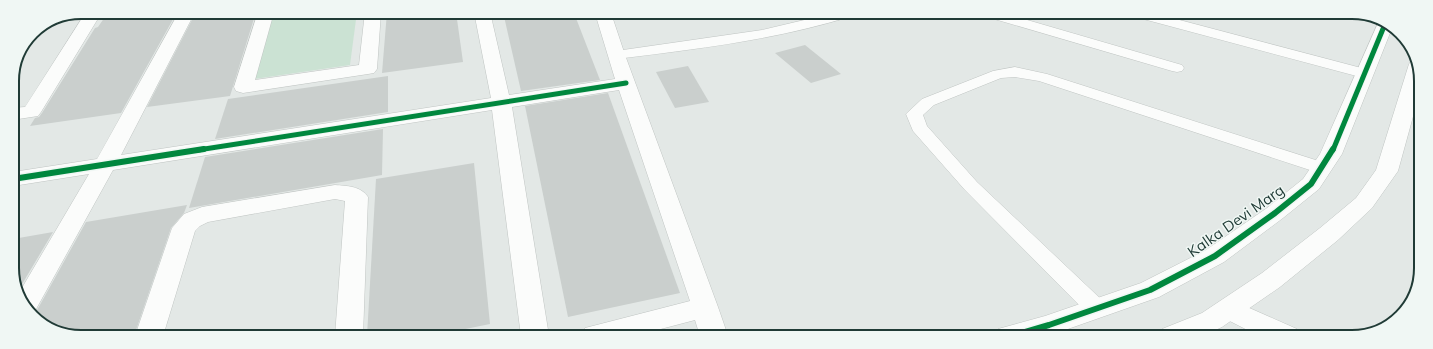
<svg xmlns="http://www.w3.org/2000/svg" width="1433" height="349" font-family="Mulish,sans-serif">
  <rect width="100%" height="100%" fill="#e3e8e6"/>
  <!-- green -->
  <polygon fill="#cbe2d3" points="273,12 357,12 350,65 254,79"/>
  <!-- building -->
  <g fill="#cacfcd">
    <polygon points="123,12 177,12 121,113 30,126 35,118 39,117 42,113 95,28 98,27 107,14"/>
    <polygon points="196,12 256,12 230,96 147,107"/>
    <polygon points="387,12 456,12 463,62 382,73"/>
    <polygon points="503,12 574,13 600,80 521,91"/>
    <polygon points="805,45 841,74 811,83 775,53"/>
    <polygon points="688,66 709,102 675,108 656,72"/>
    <polygon points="388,76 388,112 215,139 228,99"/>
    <polygon points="608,93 680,293 568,317 525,106"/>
    <polygon points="383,129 382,175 189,208 205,157"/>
    <polygon points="474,163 490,324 431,336 367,336 376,179"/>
    <polygon points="187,205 184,213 171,228 134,336 67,336 32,317 31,314 36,312 86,222"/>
    <polygon points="53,232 18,291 13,282 13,239"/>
  </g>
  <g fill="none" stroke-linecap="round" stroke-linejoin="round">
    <!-- service casing -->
    <g stroke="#c0c5c3" stroke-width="1">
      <g id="service">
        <path d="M 834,13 L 854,13 L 852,16 C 775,40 696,49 616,59 L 611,58 L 609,55 L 611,52 L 616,51 L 762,30 Z"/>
        <polygon points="982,13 1003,13 1182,65 1184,68 1182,71 1177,72 1172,71 984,16"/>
        <polygon points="1130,13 1153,13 1369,70 1372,73 1369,76 1364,78 1132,16"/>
        <polygon points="1015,67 1047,74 1328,164 1331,168 1328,172 1322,173 1316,172 1039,81 1015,77 1001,78 934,105 923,115 927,126 977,182 1104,302 1107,308 1104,314 1096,316 1088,314 965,190 913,131 906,114 922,99 993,71"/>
      </g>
    </g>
    <!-- minor casing -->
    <g stroke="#c0c5c3" stroke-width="1">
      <g id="minor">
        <polygon points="86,12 102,12 41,112 38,116 12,120 12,108 25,107"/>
        <polygon points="179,12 195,12 121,155 491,98 474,12 490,12 509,95 615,79 595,13 611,13 625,55 718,307 728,336 700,336 695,320 634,336 581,336 585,328 690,301 619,90 512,107 549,336 521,336 492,110 113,170 35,311 30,313 19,293 89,174 13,186 13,172 97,159"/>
        <polygon points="258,12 274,12 255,80 359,65 365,12 381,12 377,69 374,73 368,74 243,93 236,91 234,87"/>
        <path d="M 335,185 C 347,186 361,186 368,197 L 363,336 L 335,336 L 345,201 L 335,199 L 208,222 L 200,226 L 195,231 L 163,336 L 135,336 L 172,228 L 184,214 L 202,207 Z"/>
        <polygon points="1229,299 1297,329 1301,337 1261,337 1220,316 1216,309 1220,302"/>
      </g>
    </g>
    <!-- tertiary casing -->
    <g stroke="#c0c5c3" stroke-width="1">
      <g id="tertiary">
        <polygon points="1379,21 1392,28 1342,154 1319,189 1283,218 1224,262 1159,297 1045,337 994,337 998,329 1045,316 1141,283 1206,250 1267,208 1303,179 1320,154"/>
        <polygon points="1415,59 1420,67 1420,91 1398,171 1372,208 1338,240 1280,287 1222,327 1200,337 1158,337 1162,329 1202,313 1262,273 1320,228 1356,198 1376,170 1409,64 1412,60"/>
      </g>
    </g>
    <!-- service -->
    <use href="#service" fill="#fbfcfb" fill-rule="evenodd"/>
    <!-- minor -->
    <use href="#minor" fill="#fbfcfb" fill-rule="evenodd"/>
    <!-- tertiary -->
    <use href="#tertiary" fill="#fbfcfb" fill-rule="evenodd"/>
    <!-- cycleway-far1 casing -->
    <g stroke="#f0f7f4" stroke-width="7">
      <g id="cycleway-far1">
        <polyline points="198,150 626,83"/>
        <polyline points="1333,150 1385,24"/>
      </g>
    </g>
    <!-- cycleway casing -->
    <g stroke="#f0f7f4" stroke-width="9">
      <g id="cycleway">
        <polyline points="13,179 204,149"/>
        <polyline points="1008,337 1049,325 1150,290 1215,256 1275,213 1311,184 1333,149"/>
      </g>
    </g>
    <!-- cycleway-far1 -->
    <use href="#cycleway-far1" stroke="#00873e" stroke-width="5"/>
    <!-- cycleway -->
    <use href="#cycleway" stroke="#00873e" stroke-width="6"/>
  </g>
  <g text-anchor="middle" stroke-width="3" stroke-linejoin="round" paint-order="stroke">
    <!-- street labels -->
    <g font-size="15" fill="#203b36" stroke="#f0f7f4">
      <text transform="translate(1236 221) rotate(-35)" y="5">Kalka Devi Marg</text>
    </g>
  </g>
  <!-- crop -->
  <path d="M0 0H1433V349H0ZM81 19H1352A62 62 0 0 1 1414 81V268A62 62 0 0 1 1352 330H81A62 62 0 0 1 19 268V81A62 62 0 0 1 81 19Z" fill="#f0f7f4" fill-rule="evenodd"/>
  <path fill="none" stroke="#203b36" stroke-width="2" d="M81 19H1352A62 62 0 0 1 1414 81V268A62 62 0 0 1 1352 330H81A62 62 0 0 1 19 268V81A62 62 0 0 1 81 19Z"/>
</svg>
